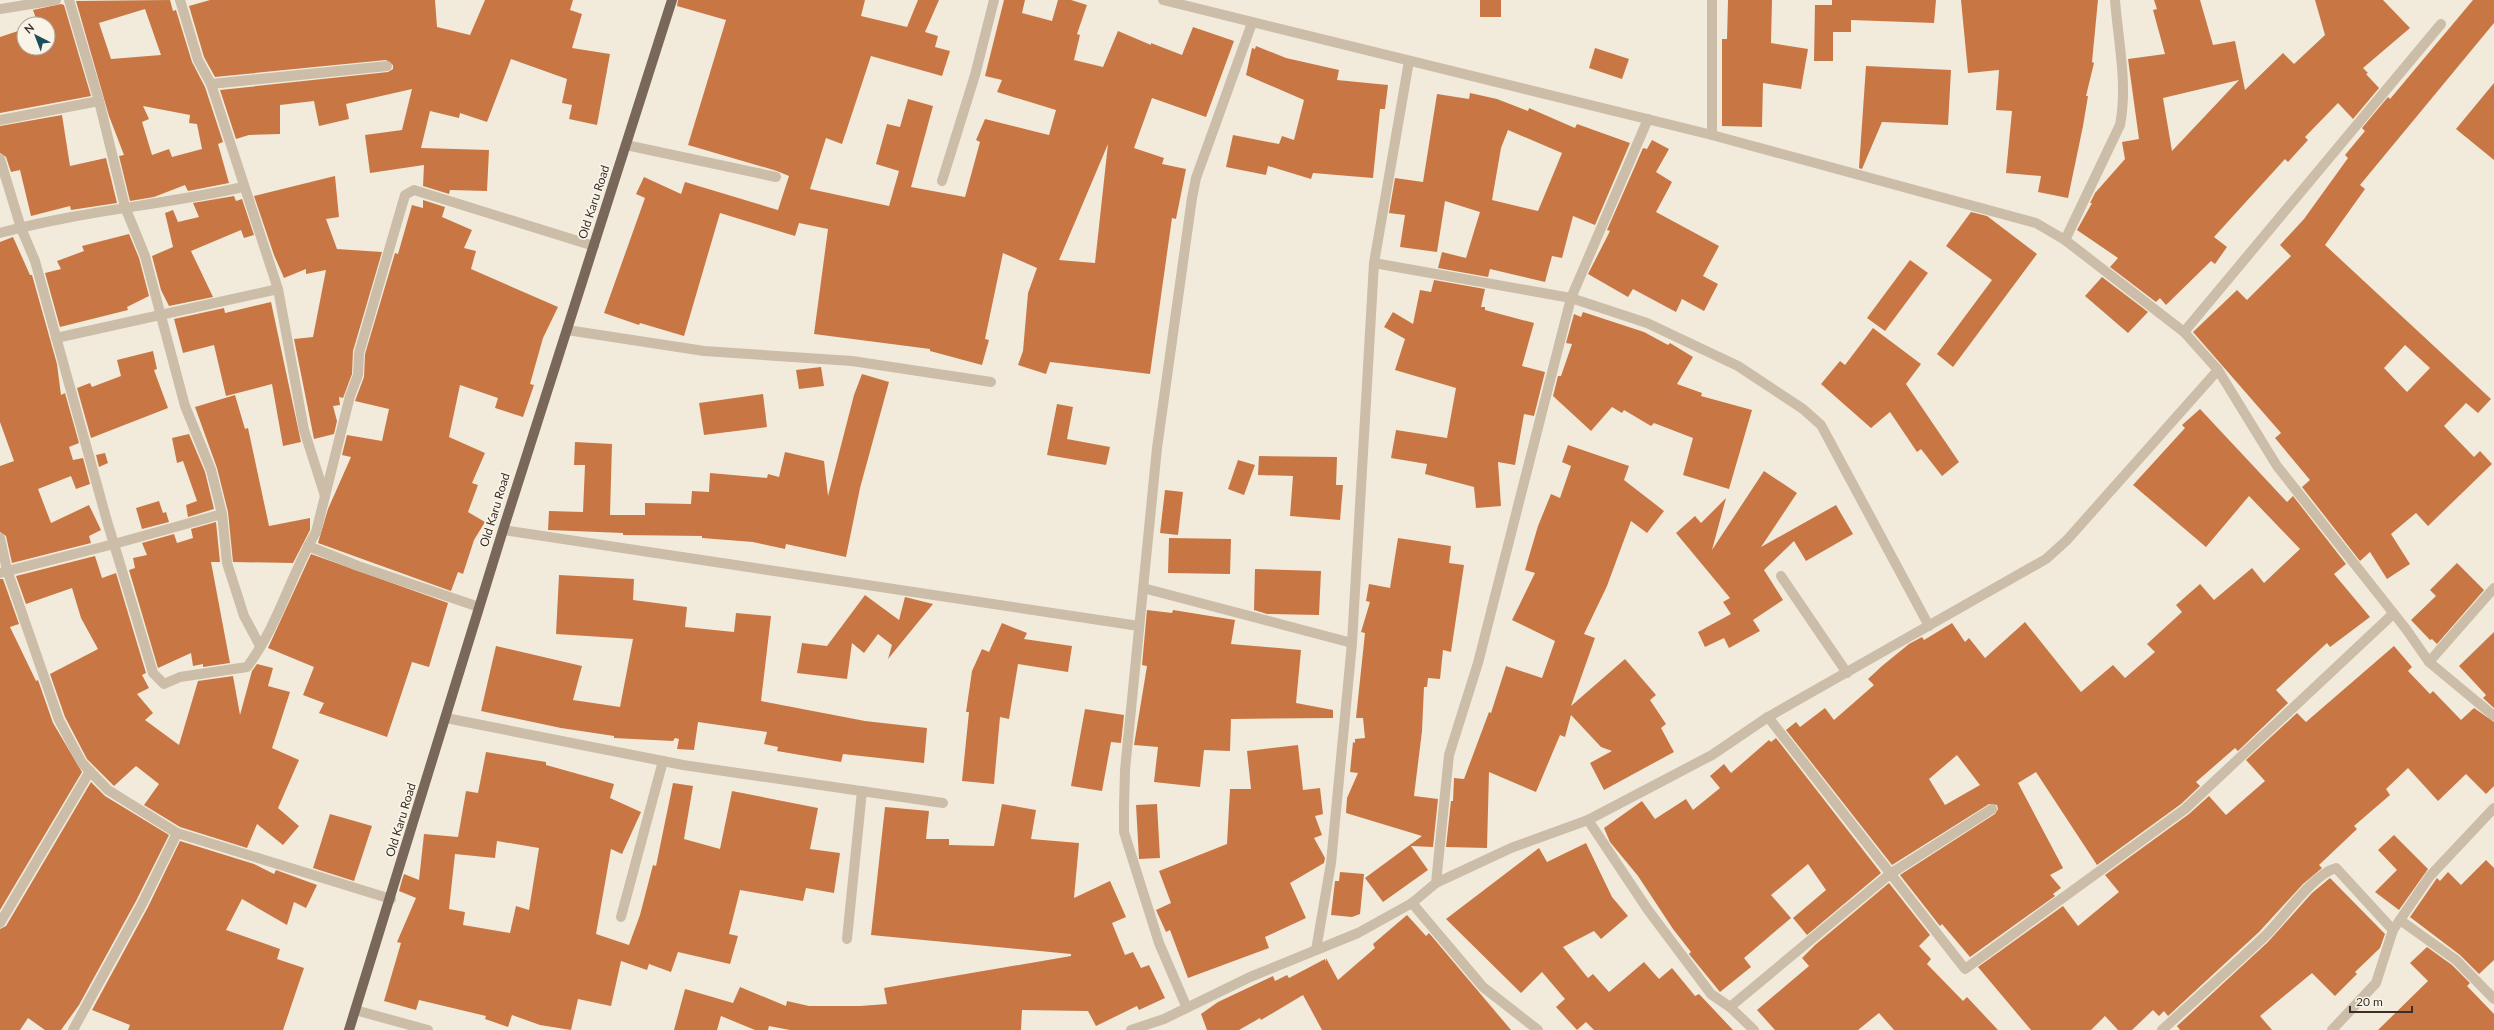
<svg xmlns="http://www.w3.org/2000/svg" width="2494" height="1030" font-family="Lato,sans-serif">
  <rect width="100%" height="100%" fill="#f2ebdc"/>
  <!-- building -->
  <g fill="#c87744" fill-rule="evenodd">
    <path d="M 170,0 L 173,11 L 176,10 L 192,62 L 205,87 L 223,142 L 218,144 L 229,183 L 188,191 L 185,185 L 154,197 L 130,201 L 119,156 L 124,155 L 109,116 L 76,1 ZM 145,9 L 161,55 L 111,59 L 99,23 ZM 143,106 L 190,115 L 189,123 L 197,124 L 202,149 L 172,157 L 169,149 L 152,155 L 142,122 L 149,119 Z"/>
    <polygon points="210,0 435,0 437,27 470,35 485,0 573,0 570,10 582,14 572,48 610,54 597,125 569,119 572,105 562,103 567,79 511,59 487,122 460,113 459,118 430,111 421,148 489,150 487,191 450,190 449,194 423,186 424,165 370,173 365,135 402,130 412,89 346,104 349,119 319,126 314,101 280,105 280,134 249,135 236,139 220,90 388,72 393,69 393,65 386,60 215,77 204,57 189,6"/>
    <path d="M 678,0 L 865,0 L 861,16 L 907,27 L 918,0 L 939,0 L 925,32 L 938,36 L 935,47 L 950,51 L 942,76 L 871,56 L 842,144 L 826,138 L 810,189 L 889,206 L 899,171 L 876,164 L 887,124 L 900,127 L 908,99 L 933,106 L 911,187 L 965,197 L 980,142 L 976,140 L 985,119 L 1049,135 L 1056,110 L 997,92 L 1002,80 L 985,76 L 1004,0 L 1025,0 L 1022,13 L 1052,21 L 1058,0 L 1071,0 L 1087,5 L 1077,34 L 1080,35 L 1074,60 L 1103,67 L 1118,31 L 1151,45 L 1151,43 L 1182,55 L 1193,27 L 1234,41 L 1206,117 L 1152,98 L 1134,148 L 1164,158 L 1162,164 L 1186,169 L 1176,219 L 1172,218 L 1150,374 L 1050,362 L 1046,374 L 1018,365 L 1023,351 L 1028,293 L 1037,268 L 1003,253 L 985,339 L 989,340 L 982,365 L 930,351 L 930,349 L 814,334 L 828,229 L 799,223 L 795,236 L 720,213 L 684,336 L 640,323 L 639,325 L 604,313 L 645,198 L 636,194 L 644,177 L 681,194 L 685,182 L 778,210 L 789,176 L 777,171 L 688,145 L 726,20 L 677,6 ZM 1108,144 L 1095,263 L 1059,260 Z"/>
    <rect x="1480" y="0" width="21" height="17"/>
    <polygon points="1728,0 1772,0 1771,43 1808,49 1801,89 1763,83 1762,127 1722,126 1722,39 1727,39"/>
    <polygon points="1832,0 1936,0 1934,23 1851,20 1851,32 1833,32 1833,61 1814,61 1815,5 1832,5"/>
    <polygon points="1961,0 2098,0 2092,62 2094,63 2086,96 2088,96 2083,126 2068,198 2038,192 2041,176 2006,173 2012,111 1996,110 1999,70 1968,73"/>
    <path d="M 2154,0 L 2200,0 L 2213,45 L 2235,41 L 2245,90 L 2283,53 L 2294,64 L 2325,35 L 2315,0 L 2383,0 L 2410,28 L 2363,68 L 2368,73 L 2366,74 L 2379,88 L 2353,119 L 2338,103 L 2305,137 L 2308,140 L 2288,162 L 2285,159 L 2214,237 L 2227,247 L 2215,264 L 2211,261 L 2166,305 L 2160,298 L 2156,302 L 2110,267 L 2118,258 L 2077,230 L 2092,203 L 2090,203 L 2095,193 L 2125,159 L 2122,142 L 2139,139 L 2128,59 L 2165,54 L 2153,10 L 2157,9 ZM 2239,80 L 2172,151 L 2163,98 Z"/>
    <path d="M 2473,0 L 2494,0 L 2494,23 L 2360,185 L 2365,189 L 2325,245 L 2491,399 L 2478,413 L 2466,403 L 2444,426 L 2474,457 L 2480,451 L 2492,464 L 2428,526 L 2416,513 L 2391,534 L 2410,564 L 2387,579 L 2370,552 L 2360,561 L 2302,487 L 2310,480 L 2275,438 L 2281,433 L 2193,332 L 2237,290 L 2247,300 L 2291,256 L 2280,245 L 2304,219 L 2348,158 L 2345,155 L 2365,131 L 2362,128 L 2388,97 L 2390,99 ZM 2405,345 L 2430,368 L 2407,392 L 2384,368 Z"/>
    <polygon points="61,4 64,5 91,96 0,113 0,37 24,29 24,48 48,48 48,24 38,24 33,10"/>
    <polygon points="1256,46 1286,58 1339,70 1337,80 1388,85 1385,109 1380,109 1373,178 1313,173 1311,179 1268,166 1266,175 1226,167 1233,135 1279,144 1282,136 1294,140 1304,100 1246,75 1252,48 1255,49"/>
    <polygon points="1595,48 1629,59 1622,79 1589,68"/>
    <polygon points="1866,66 1951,70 1948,125 1882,122 1862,169 1859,168"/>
    <polygon points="2494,83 2494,160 2456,129"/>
    <path d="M 1470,93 L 1497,99 L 1528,111 L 1529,108 L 1575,128 L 1577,124 L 1630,143 L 1595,225 L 1573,216 L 1562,258 L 1552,256 L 1545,282 L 1490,269 L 1488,277 L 1438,268 L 1442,252 L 1466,258 L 1480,212 L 1445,201 L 1437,252 L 1400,247 L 1405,215 L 1389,213 L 1395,178 L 1423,182 L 1437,94 L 1469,99 ZM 1508,130 L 1562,153 L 1538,211 L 1492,200 L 1501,148 Z"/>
    <polygon points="62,115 70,166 106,158 117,203 71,210 70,206 31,216 20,170 11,172 6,157 0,153 0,126"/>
    <polygon points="1652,140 1669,149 1656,172 1672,182 1656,212 1719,246 1703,276 1718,284 1704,311 1682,299 1676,312 1633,289 1628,297 1588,274 1610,231 1607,230 1643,148 1647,149"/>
    <polygon points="335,176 339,217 326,219 337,249 382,252 353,351 352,374 343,398 339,397 340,405 333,406 337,421 334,434 314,439 294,339 313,337 326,270 306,274 306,269 284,278 274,255 254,196"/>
    <polygon points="234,196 236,201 242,199 254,235 244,238 241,230 191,251 213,297 169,306 161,290 152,256 173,247 165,213 173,210 178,222 199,217 193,203"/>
    <polygon points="423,200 445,207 442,217 472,230 464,248 476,251 471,269 558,307 543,338 530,384 534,385 523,417 495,408 498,398 460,385 449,437 485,453 472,483 478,485 468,512 485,522 474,540 463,574 458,572 451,591 318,543 328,509 351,457 342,455 347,435 382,441 389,409 355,401 364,377 365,354 395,253 398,254 412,205 423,208"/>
    <polygon points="1971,212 1987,216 2037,254 1953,367 1937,354 1992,280 1946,246"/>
    <polygon points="129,234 139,258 149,296 127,307 128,310 60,327 45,273 61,269 57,261 84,251 82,246"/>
    <polygon points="13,237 30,275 32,275 57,364 61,395 65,393 79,443 69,447 73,460 83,458 90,484 76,489 71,476 38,489 51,523 89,505 101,530 89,536 91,543 12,563 6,536 0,532 0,466 14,461 0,422 0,242"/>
    <polygon points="1910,260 1928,273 1885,331 1867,318"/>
    <polygon points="2102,277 2148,312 2128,333 2085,296"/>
    <polygon points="1434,280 1485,289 1481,307 1485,307 1485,310 1534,323 1522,366 1545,372 1534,416 1524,414 1515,465 1498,462 1501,506 1476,508 1474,487 1425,474 1427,464 1391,458 1396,430 1447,438 1456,388 1395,370 1405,339 1384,327 1393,312 1413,324 1420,290 1431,292"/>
    <polygon points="271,302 301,442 283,446 272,384 226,396 214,345 183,353 174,319 224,308 225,313"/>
    <polygon points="1583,312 1644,332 1668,345 1670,343 1693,357 1677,384 1702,393 1701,396 1752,410 1729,489 1683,475 1693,438 1654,423 1651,426 1624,410 1622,413 1612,407 1591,431 1553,396 1558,376 1561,376 1572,344 1566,343 1574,314 1581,317"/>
    <polygon points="1873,328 1921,364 1906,384 1959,462 1942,476 1921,449 1917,452 1890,412 1871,428 1821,384 1840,361 1845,365"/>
    <polygon points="153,351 157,369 154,370 168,408 91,438 77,388 90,383 92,387 121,376 117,360"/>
    <polygon points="821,367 824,386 799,389 796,370"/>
    <polygon points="862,374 889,382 860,488 846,557 786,544 785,549 753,542 702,538 702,536 623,535 623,533 548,530 549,511 583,512 585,465 574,465 575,442 612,444 610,515 645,515 645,503 691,504 692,491 709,492 710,473 767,478 768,474 779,477 785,452 824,461 828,496 854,395"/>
    <polygon points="763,394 767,427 704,435 699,403"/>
    <polygon points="235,395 245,429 248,428 269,526 310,518 310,530 293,563 233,562 228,512 217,468 195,407"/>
    <polygon points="1057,404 1073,407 1067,439 1110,447 1106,465 1047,455"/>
    <path d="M 2200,409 L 2287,502 L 2293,496 L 2346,564 L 2334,574 L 2370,617 L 2330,647 L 2327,643 L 2276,690 L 2288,703 L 2238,751 L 2235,748 L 2196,782 L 2200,786 L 2181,804 L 2097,865 L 2036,772 L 2018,783 L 2063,868 L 2050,875 L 2061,888 L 2053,894 L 2055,896 L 1970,957 L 1942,924 L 1940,926 L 1900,875 L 1995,814 L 1998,809 L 1997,805 L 1989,804 L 1892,865 L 1786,730 L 1796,722 L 1800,727 L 1825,708 L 1834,720 L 1874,685 L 1868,679 L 1882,666 L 1909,644 L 1922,637 L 1924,640 L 1952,623 L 1965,642 L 1969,638 L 1985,658 L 2025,622 L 2081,692 L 2113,665 L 2125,678 L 2155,652 L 2147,644 L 2182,612 L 2176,605 L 2200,584 L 2214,600 L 2252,568 L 2264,583 L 2300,549 L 2249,496 L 2206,547 L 2133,485 L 2185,428 L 2182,425 ZM 1957,755 L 1980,785 L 1945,805 L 1929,779 Z"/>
    <polygon points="189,434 205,472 214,509 188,517 186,505 197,501 183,461 177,463 172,438"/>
    <polygon points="1568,445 1629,466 1624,480 1664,511 1647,533 1631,521 1607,586 1584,634 1595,638 1571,706 1625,659 1656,695 1650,700 1666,724 1661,728 1674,752 1604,790 1590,763 1612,751 1601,747 1571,715 1565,737 1560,735 1536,792 1489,772 1487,848 1446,847 1451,801 1453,801 1454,778 1464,779 1489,712 1491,713 1506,666 1542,678 1555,641 1512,620 1535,573 1525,570 1538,526 1551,494 1560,498 1571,466 1562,462"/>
    <polygon points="105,453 108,463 99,467 96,455"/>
    <polygon points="1259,456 1337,457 1336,485 1343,485 1340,520 1290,516 1293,476 1258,475"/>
    <polygon points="1238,460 1255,465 1244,495 1228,489"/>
    <polygon points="1764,471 1797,493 1761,547 1836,505 1853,534 1806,561 1794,541 1764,570 1783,600 1753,620 1760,631 1729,648 1724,638 1705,647 1698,632 1731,614 1723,602 1730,598 1676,533 1695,516 1701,523 1726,498 1712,550"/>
    <polygon points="1165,490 1183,492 1178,535 1160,533"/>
    <polygon points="159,501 163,513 166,512 169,522 142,529 136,508"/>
    <polygon points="216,522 220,562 211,562 230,663 203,667 203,664 193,666 191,653 158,668 129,570 135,568 133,558 147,555 142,543 174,534 177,543 193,538 191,529"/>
    <polygon points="1169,538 1231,539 1230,574 1168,573"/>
    <polygon points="1398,538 1451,546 1449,563 1464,565 1451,652 1443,650 1440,679 1428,678 1427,687 1424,687 1422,731 1414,796 1438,799 1433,847 1411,846 1428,870 1383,902 1365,878 1422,836 1346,813 1347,798 1358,773 1350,772 1353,742 1355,743 1355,739 1365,738 1363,718 1356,718 1365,633 1361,632 1370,602 1366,601 1369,584 1390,588"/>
    <polygon points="311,554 448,603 429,667 412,662 387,737 319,713 324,703 303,695 314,667 268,648"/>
    <polygon points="95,556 102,578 116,573 146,673 142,675 149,688 137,694 153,713 145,720 179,745 198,681 233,676 240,715 252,671 257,664 273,668 268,686 290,692 272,748 299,760 278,808 299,826 283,845 257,824 247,848 180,827 144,805 159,784 136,766 114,786 87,759 65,717 50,674 98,649 81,618 72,588 26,604 16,576"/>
    <polygon points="2457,563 2484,590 2437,644 2432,639 2430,640 2411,620 2436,596 2430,590"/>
    <polygon points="1255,569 1321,571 1319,615 1267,614 1254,610"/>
    <polygon points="559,575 634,579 633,600 687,607 685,627 734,632 736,613 771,616 761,701 865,721 927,728 924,763 843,754 841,762 777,751 778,747 764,744 767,732 698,722 694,750 677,749 679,739 675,738 673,741 614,738 614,736 561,728 481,711 496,646 582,666 573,700 620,707 633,639 556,634"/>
    <polygon points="0,579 3,579 19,624 10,627 36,681 38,680 53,723 82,772 0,910"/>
    <polygon points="865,595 899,620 905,597 933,604 888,659 892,645 878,634 864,653 852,643 847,679 797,673 802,643 827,646"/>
    <polygon points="1147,610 1172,613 1173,610 1235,620 1231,644 1301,650 1296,703 1333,710 1333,718 1231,719 1230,751 1204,750 1200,787 1154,782 1158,747 1134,745 1147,666 1142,665"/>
    <polygon points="1002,623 1027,633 1024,639 1072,646 1068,672 1018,664 1009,719 1000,717 994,784 962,781 969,712 966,712 972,671 982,649 989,652"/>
    <polygon points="2494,632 2494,708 2483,698 2486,695 2459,666"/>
    <polygon points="2394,646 2412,667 2408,671 2430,694 2433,691 2461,720 2474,708 2494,722 2494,786 2486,794 2466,774 2438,801 2408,768 2386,789 2390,795 2354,826 2357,829 2319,865 2322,868 2303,884 2259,932 2168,1016 2164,1011 2159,1016 2153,1010 2132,1030 2118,1030 2105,1016 2091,1030 2031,1030 1978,967 2063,906 2078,926 2119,892 2105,875 2189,814 2209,796 2226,815 2265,781 2246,760 2297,713 2306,722"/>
    <polygon points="1085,709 1124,715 1121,743 1111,742 1102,791 1071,786"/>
    <polygon points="1776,738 1881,873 1807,935 1793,918 1826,890 1808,864 1771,895 1791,918 1744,958 1751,967 1720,992 1689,954 1691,952 1673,929 1638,876 1610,842 1604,828 1642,801 1655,819 1686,799 1693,810 1720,788 1710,776 1724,764 1731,773 1769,740 1771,742"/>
    <polygon points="1298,745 1303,790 1320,788 1323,814 1315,816 1322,835 1314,838 1325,858 1324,863 1290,883 1306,918 1265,937 1269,948 1188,978 1170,930 1166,932 1156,910 1171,903 1159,871 1227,844 1230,789 1251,789 1247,751"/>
    <path d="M 486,752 L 546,762 L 546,765 L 614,784 L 610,798 L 641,812 L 622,854 L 611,849 L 596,934 L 629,945 L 640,915 L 653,865 L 656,866 L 673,783 L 693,786 L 684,839 L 720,849 L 732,791 L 818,808 L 810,849 L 840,853 L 834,893 L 806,888 L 803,901 L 740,890 L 729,934 L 738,936 L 730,964 L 678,952 L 671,972 L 649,964 L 647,970 L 621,961 L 611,1006 L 578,999 L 571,1030 L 540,1025 L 512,1015 L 508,1027 L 485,1019 L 486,1016 L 419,1000 L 416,1010 L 384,1001 L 401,943 L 397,942 L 416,898 L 399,891 L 402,880 L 404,874 L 419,880 L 424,834 L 458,837 L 466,791 L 478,793 ZM 497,841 L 539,848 L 529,910 L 516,906 L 510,933 L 463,925 L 465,912 L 449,909 L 455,854 L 495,858 Z"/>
    <polygon points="91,782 105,796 169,835 136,901 79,1005 61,1030 45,1030 28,1018 20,1030 0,1030 0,929 6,926"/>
    <polygon points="1002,804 1036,810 1031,839 1079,843 1074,898 1110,881 1126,917 1112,923 1125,955 1133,952 1141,968 1149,965 1165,998 1139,1010 1137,1006 1096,1026 1088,1011 1022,1010 1021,1030 790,1030 769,1026 768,1030 755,1030 721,1016 717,1030 674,1030 685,989 733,1003 740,987 786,1006 787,1001 809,1006 860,1006 887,1004 884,988 1071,956 1071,954 871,935 885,807 929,811 926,839 949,839 949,845 994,846"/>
    <polygon points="1157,804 1160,858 1139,859 1136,805"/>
    <polygon points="330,814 372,826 354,881 313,868"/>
    <polygon points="2394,835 2428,869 2399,910 2375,892 2397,870 2378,850"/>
    <polygon points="180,841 254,864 274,874 276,870 317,885 306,908 294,902 287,925 242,899 226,930 280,949 277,959 304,968 283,1030 128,1030 130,1025 92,1010 148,907"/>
    <polygon points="1586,843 1612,897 1628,916 1601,939 1594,931 1563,947 1588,978 1593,974 1609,992 1644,962 1659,979 1672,968 1695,996 1699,994 1733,1030 1594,1030 1586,1022 1577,1030 1556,1007 1565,999 1542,972 1521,993 1446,919 1539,848 1547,862"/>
    <polygon points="2486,860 2494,868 2494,960 2479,974 2460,955 2410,917 2437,878 2440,881 2448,872 2461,885"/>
    <polygon points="1340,872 1364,874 1360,914 1352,917 1331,915 1335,881 1339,881"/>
    <polygon points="2330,878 2385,934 2380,948 2355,972 2357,974 2335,996 2312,973 2260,1016 2272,1030 2180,1030 2177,1026 2268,942 2312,893"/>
    <polygon points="1889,883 1930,935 1919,946 1931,959 1927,964 1963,1001 1967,997 1998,1030 1894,1030 1879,1013 1858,1030 1775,1030 1757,1010 1809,966 1802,958 1815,945"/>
    <polygon points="1407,915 1426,936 1429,933 1511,1030 1322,1030 1303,995 1261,1020 1260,1018 1239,1030 1207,1030 1201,1014 1218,1002 1273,976 1275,981 1287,975 1289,978 1325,959 1326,962 1326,958 1338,980 1375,948 1373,944"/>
    <polygon points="2427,947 2452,965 2470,983 2467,986 2494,1014 2494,1030 2378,1030 2428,981 2410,963"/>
  </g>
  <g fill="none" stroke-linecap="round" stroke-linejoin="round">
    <!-- lane -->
    <g stroke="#cbbda7" stroke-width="10">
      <polyline points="626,145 776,177"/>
      <polyline points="847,939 862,791"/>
    </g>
    <!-- street -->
    <g stroke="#cbbda7" stroke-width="10">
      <polyline points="69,0 99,101 125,207 145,256 185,406 211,470 222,514 227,563 244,616 260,646"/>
      <polyline points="180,0 198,60 211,84 278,289 304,430 325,496"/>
      <polyline points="1163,0 1712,135 2036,223 2065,240 2184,332 2218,370 2277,466 2406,629 2429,662 2494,716"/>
      <polyline points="1712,0 1712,135"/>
      <polyline points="0,9 56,0"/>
      <polyline points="211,84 387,66"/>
      <polyline points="0,120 99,101"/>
      <path d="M 0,159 L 21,228 L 35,261 L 107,521 L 153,673 L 164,684 L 180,677 L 247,667 C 278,626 290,576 316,532 L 350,396 L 358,375 L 359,353 L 405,195 L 414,190 L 594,246"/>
      <polyline points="942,181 975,75 994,0"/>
      <path d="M 0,233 C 80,211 163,205 243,187"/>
      <path d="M 2065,240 L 2120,125 C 2128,85 2118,40 2115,0"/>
      <polyline points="1374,263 1571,298 1647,323 1738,366 1803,409 1821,425 1929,626"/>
      <polyline points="567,330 704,351 852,361 991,382"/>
      <polyline points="2184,332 2441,24"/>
      <polyline points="56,338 278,289"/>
      <polyline points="503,530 1139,626"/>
      <polyline points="0,538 7,570 59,720 82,763 108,790 177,833 391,899"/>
      <polyline points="308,546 358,566 479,607"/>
      <polyline points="0,573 114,544 222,514"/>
      <polyline points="1781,576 1847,673"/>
      <polyline points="1143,588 1352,643"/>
      <polyline points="2429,662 2494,588"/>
      <polyline points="1768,717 1965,969 2185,809 2393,614"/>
      <polyline points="446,718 683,765 943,803"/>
      <polyline points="1588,820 1648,910 1711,994 1730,1007 1754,1030"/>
      <polyline points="1436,883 1449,755 1478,663 1571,298 1648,119"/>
      <polyline points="1412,903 1483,987 1538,1030"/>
      <polyline points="621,917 663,761"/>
      <polyline points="2400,920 2456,960 2494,999"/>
      <polyline points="0,923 90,771"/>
      <polyline points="1316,950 1331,863 1352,643 1374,263 1409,61"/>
      <polyline points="1730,1007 1890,874 1992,809"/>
      <polyline points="1187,1008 1159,943 1124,832 1124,807 1125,770 1157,448 1192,198 1196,178 1252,23"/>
      <polyline points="355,1010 428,1030"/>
      <polyline points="73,1030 142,904 177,833"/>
      <polyline points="1131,1030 1164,1019 1250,977 1358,933 1412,903 1436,883 1511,848 1588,820 1712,755 1768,717 2046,559 2067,540 2218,370"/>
      <path d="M 2162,1030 C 2196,999 2230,969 2264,937 C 2282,920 2313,874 2336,868 L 2393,930"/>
      <polyline points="2332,1030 2376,983 2393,930 2430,876 2494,808"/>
    </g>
    <!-- primary -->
    <polyline stroke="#796859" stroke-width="10" points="349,1030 503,530 672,0"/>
  </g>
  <g text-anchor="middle" stroke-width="3.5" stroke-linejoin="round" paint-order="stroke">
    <!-- street labels -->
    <g font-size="12" fill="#372f28" stroke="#faf4e8">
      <text transform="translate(594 202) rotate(-72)" y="4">Old Karu Road</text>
      <text transform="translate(495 510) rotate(-73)" y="4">Old Karu Road</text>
      <text transform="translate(401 820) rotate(-73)" y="4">Old Karu Road</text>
    </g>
  </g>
  <!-- north arrow -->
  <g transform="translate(36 36) rotate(318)"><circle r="19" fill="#faf4e8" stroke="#aca59b"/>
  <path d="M0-3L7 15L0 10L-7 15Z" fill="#1c4d5a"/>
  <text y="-6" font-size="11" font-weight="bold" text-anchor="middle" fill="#372f28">N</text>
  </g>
  <!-- scale -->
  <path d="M2350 1006v6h62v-6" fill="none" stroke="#372f28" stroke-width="2"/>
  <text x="2356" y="1006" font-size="12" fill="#372f28" stroke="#faf4e8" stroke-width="3" paint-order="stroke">20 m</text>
</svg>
